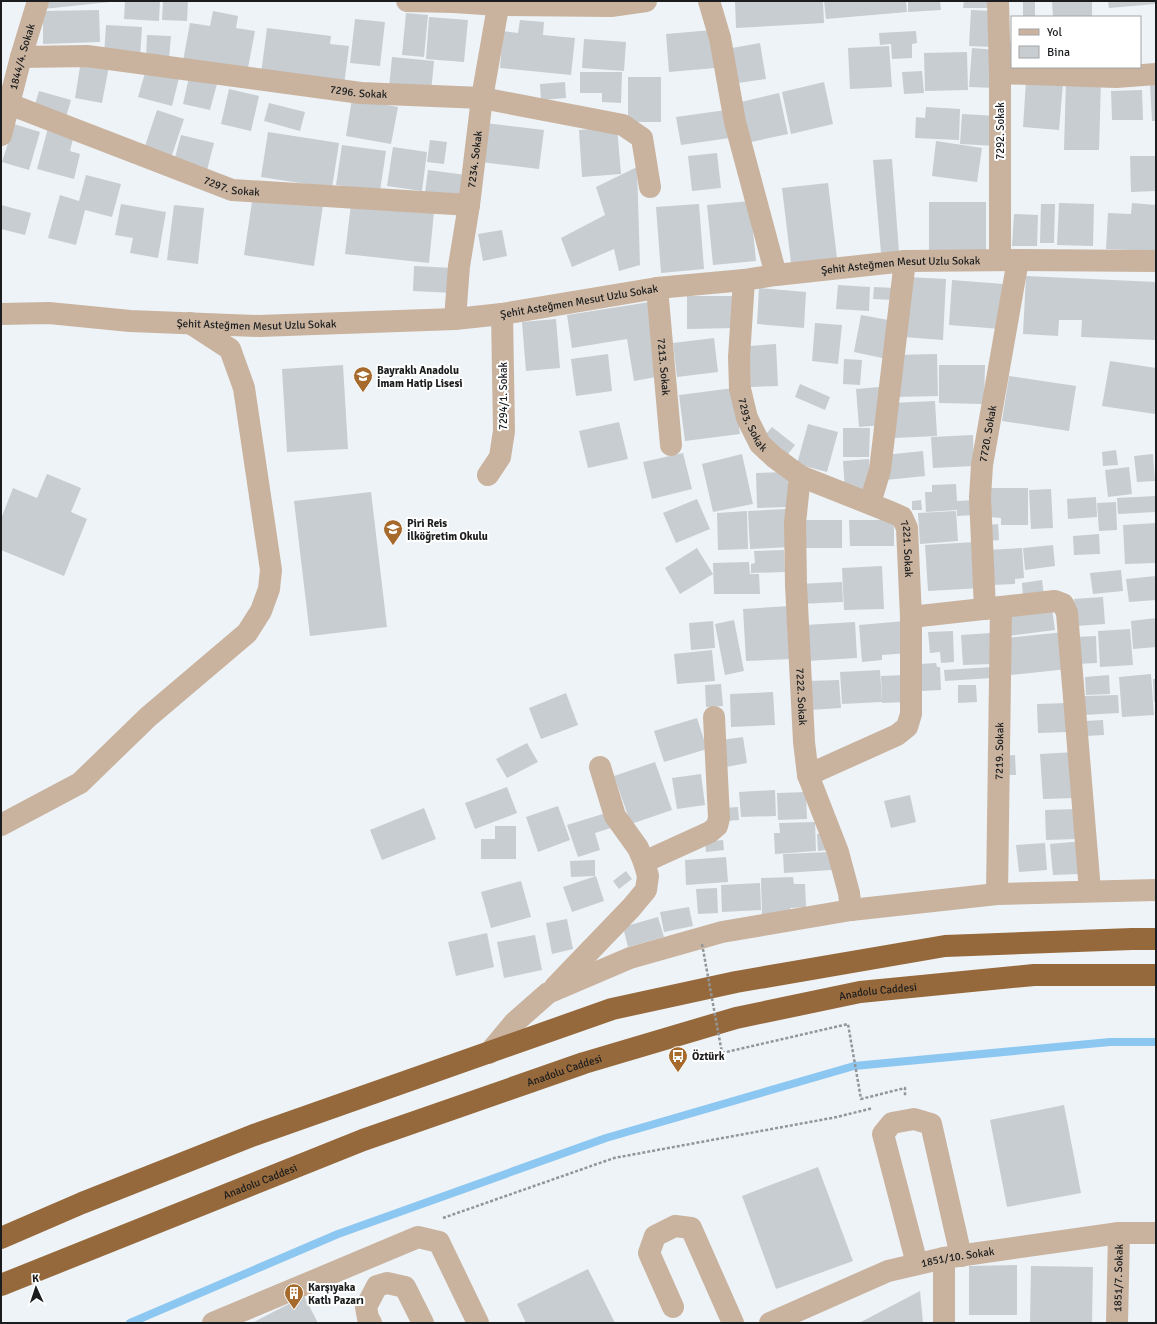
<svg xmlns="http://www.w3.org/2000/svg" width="1157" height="1324" font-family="Signika,sans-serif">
  <rect width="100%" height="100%" fill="#eef3f7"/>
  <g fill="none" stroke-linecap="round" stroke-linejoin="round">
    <!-- stream -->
    <polyline stroke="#8cc7f1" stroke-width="8" points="130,1323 338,1234 606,1138 854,1066 1110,1042 1156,1042"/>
  </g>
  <!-- building -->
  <g fill="#c8cdd1">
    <polygon points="46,1 110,1 110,2 43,9"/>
    <polygon points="125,1 160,1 159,21 124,19"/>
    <polygon points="163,1 188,1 187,21 162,20"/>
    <polygon points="735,1 823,1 824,23 736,28"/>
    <polygon points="824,1 906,1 907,12 826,19"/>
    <polygon points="908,1 940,1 941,10 908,12"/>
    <polygon points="964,1 991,1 991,8 963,8"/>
    <rect x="1023" y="1" width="12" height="16"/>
    <polygon points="1052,1 1092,1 1092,17 1053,17"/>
    <polygon points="1108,1 1156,1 1156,4 1109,8"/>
    <polygon points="99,10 100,42 43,44 43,11"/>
    <polygon points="971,10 994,11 992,47 969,46"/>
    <polygon points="213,11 238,16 236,28 255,31 247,73 183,61 190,23 210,26"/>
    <polygon points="406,13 428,15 424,57 402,55"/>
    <polygon points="429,17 468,20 464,62 426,59"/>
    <polygon points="355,19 385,22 380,66 350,63"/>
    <polygon points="520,20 544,22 543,35 575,38 571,75 500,68 503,31 518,33"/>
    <polygon points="106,25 142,27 140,58 104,55"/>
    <polygon points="267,28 331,36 330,44 349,46 344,85 261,74"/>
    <polygon points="712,30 715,68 669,72 666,34"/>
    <polygon points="916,31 917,43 912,44 912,58 892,59 891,44 880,45 879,33"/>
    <polygon points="147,35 171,36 169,59 146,58"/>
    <polygon points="584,39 626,42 624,71 582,68"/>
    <polygon points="1006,41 1012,41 1012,67 1007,69"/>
    <polygon points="760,43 766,79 738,83 732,48"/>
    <polygon points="889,46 892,87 850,89 848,48"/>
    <polygon points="972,48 998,50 996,88 969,87"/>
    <polygon points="967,52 968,90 925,91 924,53"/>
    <polygon points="392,57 434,61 431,92 389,88"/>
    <polygon points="81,61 109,66 102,103 75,98"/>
    <polygon points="147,66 180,74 172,106 138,97"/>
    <polygon points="922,71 924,93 904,94 902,72"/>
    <polygon points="580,72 622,72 621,103 602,102 602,93 580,93"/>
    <polygon points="190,73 218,80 210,110 183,104"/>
    <rect x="628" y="77" width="33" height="45"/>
    <polygon points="1066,79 1101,80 1099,150 1064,150"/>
    <polygon points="1026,81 1063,83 1059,130 1023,127"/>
    <polygon points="565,82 566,98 541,100 540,84"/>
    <polygon points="824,82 833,124 791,134 782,92"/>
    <polygon points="1150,84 1156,84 1156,121 1152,121"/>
    <polygon points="229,89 259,96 251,131 221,124"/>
    <polygon points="1142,90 1143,120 1112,120 1111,91"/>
    <polygon points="39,91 71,100 66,117 34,108"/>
    <polygon points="779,93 788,134 746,143 737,103"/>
    <polygon points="352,99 398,107 391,144 346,136"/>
    <polygon points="269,103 305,112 300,131 264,121"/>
    <polygon points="926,107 960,109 959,140 915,138 916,117 925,118"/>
    <polygon points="157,110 184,119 171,158 144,149"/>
    <polygon points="726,110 730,138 681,145 676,117"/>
    <polygon points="962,114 998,116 996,146 960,144"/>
    <polygon points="485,123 544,130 539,169 480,162"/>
    <polygon points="14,124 40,132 29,170 2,162"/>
    <polygon points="617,127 621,174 582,177 579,130"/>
    <polygon points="48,128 74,135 70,151 80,154 74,179 37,169"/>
    <polygon points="268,132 339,143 332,188 261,177"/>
    <polygon points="181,135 214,143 206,174 173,165"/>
    <polygon points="430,140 447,142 444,164 427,162"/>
    <polygon points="936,141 982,148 977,182 932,176"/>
    <polygon points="342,145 386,151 380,191 336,185"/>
    <polygon points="393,147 427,152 422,191 387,186"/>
    <polygon points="717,153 721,188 692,191 688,156"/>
    <polygon points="1130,156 1156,156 1156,191 1131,192"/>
    <polygon points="892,159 899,252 881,253 873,160"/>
    <polygon points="637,167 640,265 619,271 614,249 572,267 561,238 605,215 596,187"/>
    <polygon points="428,170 466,175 463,198 425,193"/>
    <polygon points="86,175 121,184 112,217 85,210 76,245 48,238 60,195 79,201"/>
    <polygon points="828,183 837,258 791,263 782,188"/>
    <polygon points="253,195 323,205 314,266 244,255"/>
    <polygon points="750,201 756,261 713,265 707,205"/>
    <rect x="929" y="202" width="57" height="48"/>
    <polygon points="1059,203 1094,204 1093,246 1057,245"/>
    <polygon points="1132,203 1156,205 1156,251 1106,249 1108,213 1131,214"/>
    <polygon points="121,204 166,212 158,258 130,253 133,238 115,235"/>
    <polygon points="351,204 434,212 429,263 345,254"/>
    <polygon points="699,204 704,269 661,273 656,207"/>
    <polygon points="1041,204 1055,204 1054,243 1040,243"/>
    <polygon points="1,205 31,213 25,235 1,229"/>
    <polygon points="174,205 204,208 198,264 167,260"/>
    <polygon points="1014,214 1038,215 1037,246 1012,246"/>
    <polygon points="502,230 507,256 483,261 478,234"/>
    <polygon points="414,266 454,268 453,293 413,291"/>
    <polygon points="1026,276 1156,282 1156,340 1081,337 1082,320 1059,320 1058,336 1023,334"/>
    <polygon points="907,277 946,279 943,340 904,337"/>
    <polygon points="952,280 1003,284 1001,329 949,325"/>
    <polygon points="838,285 870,287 869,311 836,309"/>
    <polygon points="874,287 895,288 895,300 873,299"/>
    <polygon points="759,288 806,292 804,328 757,324"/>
    <polygon points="687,296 736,296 736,328 687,329"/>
    <polygon points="650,302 661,376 634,381 627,339 572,348 567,315"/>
    <polygon points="861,315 894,321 887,359 854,352"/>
    <polygon points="556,319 560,368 526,371 522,322"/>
    <polygon points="815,323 842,325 838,364 812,361"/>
    <polygon points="714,338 718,372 677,377 673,343"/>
    <polygon points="776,344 778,386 751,387 749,346"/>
    <polygon points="608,354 612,391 576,396 571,359"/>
    <polygon points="937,354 938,396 896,397 895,355"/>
    <polygon points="844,359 862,360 860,385 843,384"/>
    <polygon points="1110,361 1156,368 1156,405 1155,414 1102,406"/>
    <polygon points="343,365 348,449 287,452 282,369"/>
    <polygon points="939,365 985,365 984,404 939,403"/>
    <polygon points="1009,376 1076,386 1069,431 1002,421"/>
    <polygon points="800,384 830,397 825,410 795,397"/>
    <polygon points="879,387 883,425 859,427 856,389"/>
    <polygon points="734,388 740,434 685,441 679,395"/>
    <polygon points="935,401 937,436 894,438 892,403"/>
    <polygon points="619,422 628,459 588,468 579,431"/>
    <polygon points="808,424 838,432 827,472 797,464"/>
    <polygon points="772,427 795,445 785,458 761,440"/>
    <polygon points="843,428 870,428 869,457 843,457"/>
    <polygon points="973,435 974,466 933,468 931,437"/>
    <polygon points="1116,450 1118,465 1103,466 1102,452"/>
    <polygon points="923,451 925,476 886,480 884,455"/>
    <polygon points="683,453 692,489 652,499 643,462"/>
    <polygon points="742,454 753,504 713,512 702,464"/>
    <polygon points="1153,454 1155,481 1137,482 1134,456"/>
    <polygon points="869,459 871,489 845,491 843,461"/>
    <polygon points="1129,467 1132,494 1108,497 1105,470"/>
    <polygon points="788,472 789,507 757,508 756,473"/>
    <polygon points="47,474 81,488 71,512 87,519 64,576 1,550 1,519 13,488 37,498"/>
    <polygon points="956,484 957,501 975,500 975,515 957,516 957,510 926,512 925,492 932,492 932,485"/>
    <polygon points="989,488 1028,488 1028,525 1001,525 1001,518 989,517"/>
    <polygon points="1051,489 1053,528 1031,529 1029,490"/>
    <polygon points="371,492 387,627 310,636 294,501"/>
    <polygon points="1156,496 1156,512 1118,514 1117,498"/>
    <polygon points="1096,497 1097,517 1068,519 1067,499"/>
    <polygon points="697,499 710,529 676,543 663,513"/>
    <polygon points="921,500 922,510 912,510 912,501"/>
    <polygon points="1116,502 1117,530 1099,531 1097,503"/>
    <polygon points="787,509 789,547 750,549 748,511"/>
    <polygon points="747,511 748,549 718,550 717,513"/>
    <polygon points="956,511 958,541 920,544 918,513"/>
    <rect x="799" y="520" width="43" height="28"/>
    <polygon points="849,520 894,520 894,546 850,546"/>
    <polygon points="1156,523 1156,563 1125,564 1123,525"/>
    <polygon points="998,524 999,540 989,541 988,525"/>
    <polygon points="1099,534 1100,554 1074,555 1073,536"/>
    <polygon points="975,542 981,588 928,591 925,545"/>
    <polygon points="1053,545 1055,566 1025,570 1023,548"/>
    <polygon points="697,548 713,574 680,594 665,568"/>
    <polygon points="1022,548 1024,578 1015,579 1015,584 992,585 989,550"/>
    <polygon points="784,550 785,572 751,573 751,564 755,563 754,551"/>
    <polygon points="749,562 750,574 759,574 760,594 714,594 713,563"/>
    <polygon points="882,566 884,609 844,610 842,568"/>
    <polygon points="1121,570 1123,591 1093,594 1090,573"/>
    <polygon points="1156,576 1156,600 1129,602 1126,579"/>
    <polygon points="1042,580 1044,595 1023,597 1022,583"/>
    <polygon points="842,582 843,602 799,604 798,584"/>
    <polygon points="1103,597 1105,624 1076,626 1074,599"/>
    <polygon points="789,606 791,659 746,661 743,609"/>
    <polygon points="1052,608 1055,630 1008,636 1005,614"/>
    <polygon points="1156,618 1156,647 1133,649 1131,621"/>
    <polygon points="734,620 744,671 725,675 715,624"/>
    <polygon points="713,621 715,648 691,650 689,623"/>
    <polygon points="905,621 908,653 882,655 882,660 862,662 859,625"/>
    <polygon points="855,622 857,658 806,661 805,625"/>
    <polygon points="1130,629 1133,665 1100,667 1098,631"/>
    <polygon points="953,631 954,662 941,663 940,652 930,653 928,632"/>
    <polygon points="1064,632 1068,669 1011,675 1007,638"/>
    <polygon points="991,633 993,664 963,665 961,635"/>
    <polygon points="1096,636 1097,663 1076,664 1075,637"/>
    <polygon points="712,650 715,681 677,684 674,654"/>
    <polygon points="936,663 937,667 940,667 941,690 922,691 921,664"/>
    <polygon points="992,667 992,678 945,681 944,670"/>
    <polygon points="880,670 882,702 842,704 840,672"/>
    <polygon points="1151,674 1154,715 1122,717 1119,677"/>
    <polygon points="904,675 905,702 882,703 881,676"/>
    <polygon points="1109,675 1110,694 1086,695 1085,677"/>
    <polygon points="1153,679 1156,679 1156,702 1154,702"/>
    <polygon points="839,680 841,708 809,710 807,681"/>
    <polygon points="721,684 723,706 706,707 705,685"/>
    <polygon points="958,685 976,685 977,702 958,703"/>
    <polygon points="773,692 775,725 731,727 730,694"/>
    <polygon points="566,693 578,725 541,739 529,708"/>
    <polygon points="1118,695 1119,713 1084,715 1083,696"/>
    <polygon points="1068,703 1069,732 1038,733 1037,704"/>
    <polygon points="697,718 707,749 664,762 654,731"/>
    <polygon points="1103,720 1104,735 1086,736 1085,721"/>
    <polygon points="743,737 747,763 726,767 721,740"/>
    <polygon points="527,743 538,762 507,778 496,759"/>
    <polygon points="1075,752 1078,798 1043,799 1040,754"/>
    <polygon points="1015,755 1016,775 1003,775 1002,756"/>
    <polygon points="655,762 672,810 631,824 614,776"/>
    <polygon points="701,774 705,805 677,809 672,778"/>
    <polygon points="507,787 517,813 475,829 465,803"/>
    <polygon points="775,790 776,816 741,817 739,792"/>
    <polygon points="806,792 807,819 778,820 777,793"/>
    <polygon points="910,795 916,822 891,828 884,801"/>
    <polygon points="558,806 570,840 538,852 526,817"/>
    <polygon points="738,807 739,820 725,821 724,808"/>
    <polygon points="424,808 436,839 382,860 370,830"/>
    <polygon points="1075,809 1076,839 1046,840 1045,810"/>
    <polygon points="606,813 611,828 595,833 600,850 578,857 567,825"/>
    <polygon points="815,822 816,851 775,854 774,833 780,833 779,823"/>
    <polygon points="495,826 516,826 516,859 481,859 481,839 495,839"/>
    <polygon points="827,833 828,850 818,851 817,834"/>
    <polygon points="723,840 724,850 706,852 705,842"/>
    <polygon points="1083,841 1078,874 1053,875 1050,844"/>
    <polygon points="1045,843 1047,870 1019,872 1016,845"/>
    <polygon points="831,852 832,870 784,873 783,854"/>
    <polygon points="726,857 728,882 686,885 685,860"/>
    <polygon points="595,860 595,876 571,877 570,861"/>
    <polygon points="626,871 632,879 619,889 613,881"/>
    <polygon points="596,876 604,901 572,912 563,887"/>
    <polygon points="793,877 794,884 805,884 806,907 790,908 791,914 762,915 761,878"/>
    <polygon points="521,881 531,917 491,928 481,892"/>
    <polygon points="760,883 761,910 722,912 721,885"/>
    <polygon points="717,888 718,913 698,914 696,889"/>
    <polygon points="689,907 693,926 664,932 660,912"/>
    <polygon points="658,917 664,937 628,947 623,927"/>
    <polygon points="567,919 573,949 552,954 546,923"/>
    <polygon points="487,933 494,967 456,976 448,942"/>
    <polygon points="535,935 542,970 504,978 497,942"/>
    <polygon points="1064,1105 1081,1193 1007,1207 990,1120"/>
    <polygon points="818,1167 853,1261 776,1289 742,1196"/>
    <polygon points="1017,1265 1017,1315 969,1315 969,1266"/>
    <polygon points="1031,1266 1093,1267 1092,1323 1030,1323"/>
    <polygon points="588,1269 615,1323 526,1323 517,1304"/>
    <polygon points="920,1291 923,1323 859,1323"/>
    <polygon points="304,1296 318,1323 252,1323"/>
  </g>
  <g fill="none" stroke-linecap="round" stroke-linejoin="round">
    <!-- path -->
    <g stroke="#929699" stroke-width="2.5" stroke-dasharray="3 2" stroke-linecap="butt">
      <polyline points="722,1053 848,1024 861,1099 905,1088 905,1097"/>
      <polyline points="443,1218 614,1158 837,1117 873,1108"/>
    </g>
    <!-- minor -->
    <g stroke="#c9b39f" stroke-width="22">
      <polyline points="407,1 454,2 498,5 611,6 646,1"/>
      <polyline points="709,1 720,38 735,122 776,275"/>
      <polyline points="998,1 1000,73 1000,260"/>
      <path id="s1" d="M 21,57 L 87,56 L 361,93 L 482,98 L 623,125 L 642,138 L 650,187"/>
      <polyline points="1000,73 1116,77 1156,74"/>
      <path id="s2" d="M 9,104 L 232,190 L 469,205"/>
      <path id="s3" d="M 1,135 L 21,57 L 38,1"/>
      <path id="s4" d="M 744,280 L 739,357 L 740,389 L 747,418 L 760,444 L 774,457 L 800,476 L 893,513 L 902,517 L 907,528 L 911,617 L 911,714 L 907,727 L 897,735 L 808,775"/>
      <path id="s5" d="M 657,288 L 671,445"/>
      <path id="s6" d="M 1,314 L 49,313 L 130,321 L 259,326 L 455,319 L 502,314 L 657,288 L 744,280 L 776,275 L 905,261 L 1018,260 L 1156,261"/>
      <path id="s7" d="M 455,319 L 459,266 L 469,205 L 482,98 L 499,1"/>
      <polyline points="488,475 500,457 504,431 502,314"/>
      <path id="s8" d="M 800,476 L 795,523 L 796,585 L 804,742 L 808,775 L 838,852 L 849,893 L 851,910"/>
      <polyline points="870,503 880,470 905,261"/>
      <path id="s9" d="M 985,609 L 980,497 L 982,465 L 1018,260"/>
      <polyline points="911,617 1055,601 1063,604 1067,613 1090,891"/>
      <polyline points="1,825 80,783 148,717 247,633 261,611 269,589 271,570 244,388 230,349 190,323"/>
      <polyline points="644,862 710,832 717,826 719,818 714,717"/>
      <path id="s10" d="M 997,894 L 1001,607"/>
      <polyline points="555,987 631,908 646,890 648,876 644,862 638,848 615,816 600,767"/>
      <polyline points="489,1053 514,1023 548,993 630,958 722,932 851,910 997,894 1156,890"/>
      <polyline points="917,1264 883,1134 892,1123 914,1119 931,1124 961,1256"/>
      <polyline points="673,1307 649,1253 655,1236 675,1226 691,1228 733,1323"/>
      <polyline points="213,1323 418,1237 439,1242 478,1323"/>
      <polyline points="371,1323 368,1318 366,1307 377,1286 387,1283 405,1287 423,1323"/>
      <path id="s11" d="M 770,1323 L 888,1271 L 944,1258 L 1119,1233 L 1156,1233"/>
      <polyline points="944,1323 944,1258"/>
      <path id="s12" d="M 1117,1323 L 1119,1233"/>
    </g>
    <!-- highway -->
    <g stroke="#96693c" stroke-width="22">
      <polyline points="1,1238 82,1203 254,1135 612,1009 736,982 945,946 1132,939 1156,939"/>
      <path id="s13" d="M 1,1285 L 363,1140 L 584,1063 L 736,1018 L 860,992 L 1034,975 L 1156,975"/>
    </g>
    <!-- path-bridge -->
    <polyline stroke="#929699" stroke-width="2.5" stroke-dasharray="3 2" stroke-linecap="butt" points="702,944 722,1053"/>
  </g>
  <!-- icons -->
  <defs>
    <g id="school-pin" transform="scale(1)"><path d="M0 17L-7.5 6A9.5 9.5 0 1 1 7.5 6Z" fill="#a66b2c" stroke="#fff"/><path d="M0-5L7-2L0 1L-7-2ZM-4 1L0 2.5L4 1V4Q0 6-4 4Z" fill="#fff"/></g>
    <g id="bus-pin" transform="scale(1)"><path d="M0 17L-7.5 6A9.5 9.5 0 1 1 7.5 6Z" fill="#a66b2c" stroke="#fff"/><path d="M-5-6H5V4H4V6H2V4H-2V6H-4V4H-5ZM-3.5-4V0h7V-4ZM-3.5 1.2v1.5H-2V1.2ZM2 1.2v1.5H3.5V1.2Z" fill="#fff"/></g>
    <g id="building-pin" transform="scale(1)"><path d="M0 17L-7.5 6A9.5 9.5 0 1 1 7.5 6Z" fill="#a66b2c" stroke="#fff"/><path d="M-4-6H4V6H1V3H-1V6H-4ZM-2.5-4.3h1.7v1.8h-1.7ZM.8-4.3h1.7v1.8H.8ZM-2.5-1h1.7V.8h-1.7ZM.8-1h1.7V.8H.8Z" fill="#fff"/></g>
  </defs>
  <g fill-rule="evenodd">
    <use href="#school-pin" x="363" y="376"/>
    <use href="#school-pin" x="393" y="529"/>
    <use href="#bus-pin" x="678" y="1056"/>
    <use href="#building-pin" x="294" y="1293"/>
  </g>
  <g text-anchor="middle" stroke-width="4" stroke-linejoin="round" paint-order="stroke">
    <!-- street labels -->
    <g font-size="11" fill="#1a1c1d" stroke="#fff">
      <text dy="4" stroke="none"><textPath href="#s3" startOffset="81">1844/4. Sokak</textPath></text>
      <text dy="4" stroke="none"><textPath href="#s1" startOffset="340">7296. Sokak</textPath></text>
      <text transform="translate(1000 131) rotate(-90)" y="4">7292. Sokak</text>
      <text dy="4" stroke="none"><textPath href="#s7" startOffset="161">7234. Sokak</textPath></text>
      <text dy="4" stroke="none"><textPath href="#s2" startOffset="238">7297. Sokak</textPath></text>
      <text dy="4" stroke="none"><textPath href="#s6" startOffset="904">Şehit Asteğmen Mesut Uzlu Sokak</textPath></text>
      <text dy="4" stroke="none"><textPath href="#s6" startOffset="580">Şehit Asteğmen Mesut Uzlu Sokak</textPath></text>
      <text dy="4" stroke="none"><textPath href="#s6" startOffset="256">Şehit Asteğmen Mesut Uzlu Sokak</textPath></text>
      <text dy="4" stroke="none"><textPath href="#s5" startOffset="79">7213. Sokak</textPath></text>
      <text transform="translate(503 396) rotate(-90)" y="4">7294/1. Sokak</text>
      <text dy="4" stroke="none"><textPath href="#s4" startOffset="147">7293. Sokak</textPath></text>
      <text dy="4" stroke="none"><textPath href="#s9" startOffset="176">7720. Sokak</textPath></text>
      <text dy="4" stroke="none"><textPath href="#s4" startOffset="362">7221. Sokak</textPath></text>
      <text dy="4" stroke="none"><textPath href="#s8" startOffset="221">7222. Sokak</textPath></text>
      <text dy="4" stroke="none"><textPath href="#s10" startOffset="143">7219. Sokak</textPath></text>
      <text dy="4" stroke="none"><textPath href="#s13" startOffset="927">Anadolu Caddesi</textPath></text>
      <text dy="4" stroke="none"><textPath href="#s13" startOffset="603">Anadolu Caddesi</textPath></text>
      <text dy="4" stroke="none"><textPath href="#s13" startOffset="279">Anadolu Caddesi</textPath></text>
      <text dy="4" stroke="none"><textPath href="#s11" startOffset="200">1851/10. Sokak</textPath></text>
      <text dy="4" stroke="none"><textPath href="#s12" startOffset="45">1851/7. Sokak</textPath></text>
    </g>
    <!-- poi labels -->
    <g font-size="11" font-weight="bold" fill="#1a1c1d" stroke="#fff" text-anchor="start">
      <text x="377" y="374">Bayraklı Anadolu<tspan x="377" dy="13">İmam Hatip Lisesi</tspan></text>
      <text x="407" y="527">Piri Reis<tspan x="407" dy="13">İlköğretim Okulu</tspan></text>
      <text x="692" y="1060">Öztürk</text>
      <text x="308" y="1291">Karşıyaka<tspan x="308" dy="13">Katlı Pazarı</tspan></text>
    </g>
  </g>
  <!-- border -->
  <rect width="1157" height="1324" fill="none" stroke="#1a1c1d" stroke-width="4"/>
  <!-- legend -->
  <rect x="1011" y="16" width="130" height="52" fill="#ffffff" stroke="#a3a4a5"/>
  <rect x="1019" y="29" width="20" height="6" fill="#c9b39f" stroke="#a3a4a5"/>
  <text x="1047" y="36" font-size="12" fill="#1a1c1d">Yol</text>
  <rect x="1019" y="46" width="20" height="12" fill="#c8cdd1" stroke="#a3a4a5"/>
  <text x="1047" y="56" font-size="12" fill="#1a1c1d">Bina</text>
  <!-- north arrow -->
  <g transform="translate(36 1288) rotate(357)" stroke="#ffffff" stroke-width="3" paint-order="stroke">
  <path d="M0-3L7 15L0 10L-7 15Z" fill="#1a1c1d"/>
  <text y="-6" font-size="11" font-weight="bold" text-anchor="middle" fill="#1a1c1d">K</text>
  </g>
</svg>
